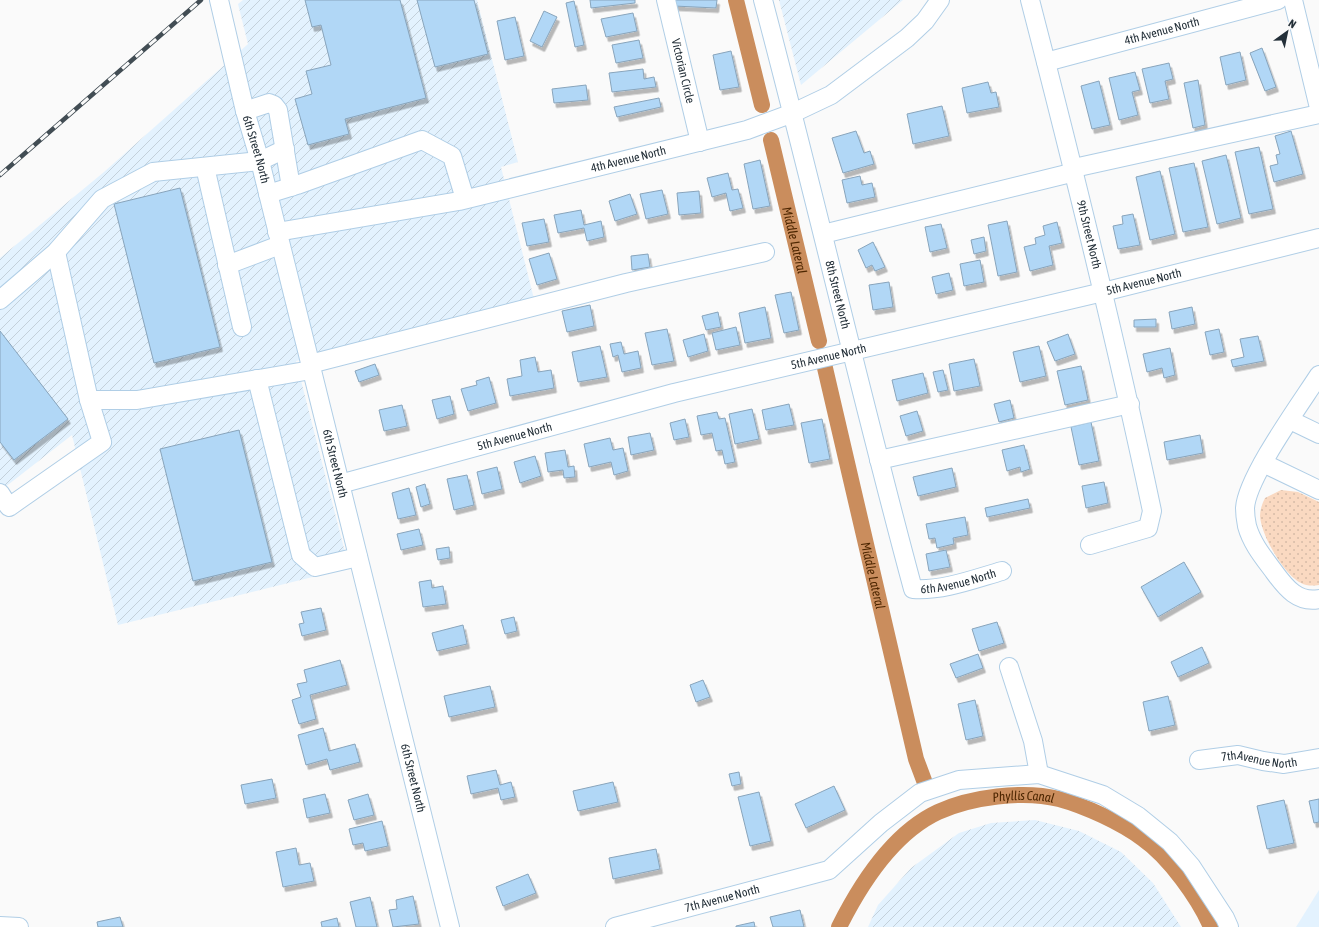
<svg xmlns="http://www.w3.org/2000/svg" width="1319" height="927" font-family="'Asap Condensed',sans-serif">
  <defs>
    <pattern id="industrial-furrows" width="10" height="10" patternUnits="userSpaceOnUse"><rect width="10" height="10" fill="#e3f2fe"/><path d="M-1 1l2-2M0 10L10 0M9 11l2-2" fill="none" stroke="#c3d0da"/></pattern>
    <pattern id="grass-dots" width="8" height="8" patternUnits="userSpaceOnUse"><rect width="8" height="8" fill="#fad9c1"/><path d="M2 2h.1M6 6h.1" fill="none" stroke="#d6bba7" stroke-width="1.8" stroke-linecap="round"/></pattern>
    <filter id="shadow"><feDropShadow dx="2.5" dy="4.5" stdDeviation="0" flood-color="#0004"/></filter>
  </defs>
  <rect width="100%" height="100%" fill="#fafafa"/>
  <!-- built -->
  <polygon fill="#e3f2fe" points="1319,890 1319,927 1296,927"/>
  <!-- industrial -->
  <g fill="url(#industrial-furrows)">
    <polygon points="243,0 477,0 518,162 501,167 535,303 296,361 349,568 118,625 72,435 0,491 0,258 104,172 248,44 238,4"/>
    <polygon points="779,0 903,0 801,85"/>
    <polygon points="1035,820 1079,831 1121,852 1153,883 1181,927 868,927 878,905 911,868 959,833 991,823"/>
  </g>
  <!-- grass -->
  <path fill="url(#grass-dots)" d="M 1281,490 L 1298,492 L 1319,502 L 1319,585 C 1313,586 1306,586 1301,583 C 1284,575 1261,535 1260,516 C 1260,510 1262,504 1265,498 Z"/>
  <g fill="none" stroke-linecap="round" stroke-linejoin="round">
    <!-- canal -->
    <g stroke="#ca8d5d" stroke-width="16">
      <polyline points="736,0 762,105"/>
      <path id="s1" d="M 771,140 L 819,341"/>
      <path id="s2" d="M 825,368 L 916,759 L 925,783"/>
      <path id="s3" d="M 839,927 C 860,885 893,833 938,812 C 971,797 1023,790 1059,799 C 1085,806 1122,823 1143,839 C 1169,857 1199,899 1211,927"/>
    </g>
  </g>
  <!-- building -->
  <g fill="#b1d7f6" stroke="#88a4bb" filter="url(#shadow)">
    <polygon points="305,0 400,0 426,98 345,119 349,134 308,145 295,99 312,94 306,71 331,65 321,25 312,27"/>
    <polygon points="417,0 474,0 488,54 435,67"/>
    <polygon points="590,0 635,0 635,3 591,8"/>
    <polygon points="675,0 717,0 716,8 674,6"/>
    <polygon points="574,1 584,45 575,47 566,3"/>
    <polygon points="544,11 557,17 542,47 530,41"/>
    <polygon points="633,13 637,31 606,37 601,19"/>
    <polygon points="515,17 524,56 505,60 497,21"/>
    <polygon points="639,40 643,58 616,63 612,45"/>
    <polygon points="1262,48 1276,87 1265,91 1250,53"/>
    <polygon points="731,51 739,87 720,90 713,55"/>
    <polygon points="1240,52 1246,80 1226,85 1220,57"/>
    <polygon points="1169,63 1173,79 1165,81 1169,99 1150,103 1142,69"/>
    <polygon points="643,69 644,79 654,77 656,87 612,92 609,73"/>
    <polygon points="1135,72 1140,90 1132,92 1138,115 1119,120 1109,78"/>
    <polygon points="1198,80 1205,125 1193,128 1184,83"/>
    <polygon points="1099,81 1110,125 1092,129 1081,86"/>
    <polygon points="988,82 991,93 996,92 999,107 967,113 962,88"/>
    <polygon points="586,85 588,100 554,103 552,89"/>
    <polygon points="659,98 661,107 617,117 614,107"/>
    <polygon points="942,106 949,136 913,144 907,114"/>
    <polygon points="856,131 864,153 870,151 874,164 843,173 832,138"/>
    <polygon points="1291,131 1303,174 1274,182 1270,166 1278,164 1276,155 1280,154 1275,136"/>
    <polygon points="1259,147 1273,209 1249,214 1235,152"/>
    <polygon points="1226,155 1241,218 1217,224 1202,161"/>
    <polygon points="760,160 770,206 753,209 744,164"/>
    <polygon points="1194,163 1208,227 1183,232 1169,168"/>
    <polygon points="1160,171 1175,234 1150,240 1136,177"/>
    <polygon points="728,173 732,190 738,189 743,208 730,211 726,193 712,197 707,178"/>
    <polygon points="860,176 862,185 872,183 875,197 847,203 842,180"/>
    <polygon points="180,188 220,347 154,363 114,204"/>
    <polygon points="662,190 668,214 646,219 640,194"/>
    <polygon points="699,191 701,213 679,215 677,193"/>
    <polygon points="630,194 637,214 615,221 609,201"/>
    <polygon points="581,210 584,225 601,221 604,237 587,241 584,228 558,233 554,215"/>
    <polygon points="1133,214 1140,245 1118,249 1113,226 1123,224 1122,216"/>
    <polygon points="544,219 549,242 527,246 522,223"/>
    <polygon points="1007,221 1017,272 998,276 988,225"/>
    <polygon points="1057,222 1062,243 1049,246 1053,265 1030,271 1024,247 1036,244 1035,238 1045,235 1043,226"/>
    <polygon points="941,224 947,248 930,252 925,227"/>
    <polygon points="984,237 986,251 974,254 971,240"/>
    <polygon points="873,242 885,267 875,271 872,265 866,268 858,250"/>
    <polygon points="549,253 557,279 537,285 529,259"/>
    <polygon points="648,254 650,267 632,270 631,256"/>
    <polygon points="980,260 984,282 964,286 960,264"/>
    <polygon points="949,273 953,290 936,294 932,277"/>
    <polygon points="889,282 893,307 873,310 869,285"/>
    <polygon points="791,292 799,330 784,333 775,295"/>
    <polygon points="590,305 594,326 567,332 562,311"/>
    <polygon points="765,307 771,338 745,343 739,313"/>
    <polygon points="1192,307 1195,324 1172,329 1169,312"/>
    <polygon points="718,312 721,327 706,330 702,316"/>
    <polygon points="1156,319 1156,327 1134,327 1134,320"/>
    <polygon points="736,327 740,345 716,350 712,333"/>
    <polygon points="667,329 674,361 652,365 645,333"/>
    <polygon points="1219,329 1224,352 1210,355 1205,332"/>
    <polygon points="0,331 68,419 14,460 0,442"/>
    <polygon points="704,334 708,351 688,357 683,340"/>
    <polygon points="1068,334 1075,354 1055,361 1047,342"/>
    <polygon points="1258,336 1264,361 1233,367 1231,360 1244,357 1240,339"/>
    <polygon points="621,342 624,354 638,351 641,368 622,372 618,355 613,357 610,344"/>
    <polygon points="600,346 607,377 578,382 572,352"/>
    <polygon points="1039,346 1046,376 1020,382 1013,352"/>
    <polygon points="1170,348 1175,375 1164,378 1162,368 1147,372 1143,354"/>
    <polygon points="535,357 538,372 551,370 554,388 510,396 507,379 522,376 520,360"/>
    <polygon points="974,359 980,386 954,391 949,364"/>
    <polygon points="375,364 379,375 359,382 355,371"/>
    <polygon points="1081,366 1088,400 1065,405 1057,371"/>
    <polygon points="943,370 948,390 938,392 933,372"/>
    <polygon points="923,373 928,393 897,401 892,380"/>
    <polygon points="489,377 496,403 468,411 461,389 477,385 476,381"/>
    <polygon points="450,396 454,414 437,419 432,400"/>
    <polygon points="1010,400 1014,418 999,422 994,404"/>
    <polygon points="789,404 794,425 766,430 762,410"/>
    <polygon points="402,405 407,426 384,431 379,410"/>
    <polygon points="752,409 759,439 735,444 729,414"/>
    <polygon points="917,411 923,431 906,436 900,416"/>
    <polygon points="717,412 719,419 725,418 735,462 725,464 722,450 716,451 712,433 701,435 697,416"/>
    <polygon points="685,419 689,437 674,440 670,423"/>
    <polygon points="822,419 830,459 809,463 801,423"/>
    <polygon points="1091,422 1099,461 1079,465 1071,427"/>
    <polygon points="239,430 272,562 193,581 160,449"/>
    <polygon points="650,433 654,450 631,455 628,437"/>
    <polygon points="1200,435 1203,453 1167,460 1164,442"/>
    <polygon points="610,438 613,450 623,448 628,471 614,475 611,462 589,467 584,444"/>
    <polygon points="1024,445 1030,469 1021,472 1020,467 1007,471 1002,450"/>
    <polygon points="565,450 568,467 574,466 575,477 564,478 563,470 548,472 545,453"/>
    <polygon points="535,456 541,476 520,483 514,462"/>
    <polygon points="497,467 502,489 482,494 477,472"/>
    <polygon points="952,468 956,487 918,496 913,477"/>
    <polygon points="467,475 474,505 454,510 447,479"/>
    <polygon points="1104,482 1108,503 1086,508 1082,486"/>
    <polygon points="425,484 430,504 421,507 416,487"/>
    <polygon points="409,488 416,515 398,519 392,493"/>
    <polygon points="1028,499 1030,508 987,517 985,508"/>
    <polygon points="965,517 968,535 953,538 954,544 937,548 935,538 929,539 926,524"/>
    <polygon points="419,529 423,545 401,550 397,534"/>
    <polygon points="449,547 450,558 438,560 436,549"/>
    <polygon points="946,550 950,567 929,571 926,554"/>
    <polygon points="1184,562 1201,592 1158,617 1141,587"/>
    <polygon points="431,580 432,588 443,586 446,604 423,607 419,582"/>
    <polygon points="321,608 326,630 302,636 299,624 304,623 301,612"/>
    <polygon points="514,617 517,631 505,634 501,620"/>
    <polygon points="997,622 1004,643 979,651 972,629"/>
    <polygon points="463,625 467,644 437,651 432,633"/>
    <polygon points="1202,647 1209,663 1178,677 1171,662"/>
    <polygon points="978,654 983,668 956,678 950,664"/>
    <polygon points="340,660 347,685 310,695 316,719 299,724 292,700 301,697 297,684 307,682 304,670"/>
    <polygon points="703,680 710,697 696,702 690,685"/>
    <polygon points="490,686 495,707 449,717 444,696"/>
    <polygon points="1168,696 1175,725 1149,731 1143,702"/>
    <polygon points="975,700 983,736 966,740 958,704"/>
    <polygon points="323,728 329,751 355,744 360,762 330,770 327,759 306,765 298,735"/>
    <polygon points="496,770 500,785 511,782 515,797 501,800 498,788 471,794 467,776"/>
    <polygon points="739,772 741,784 732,786 729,774"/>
    <polygon points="272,779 276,798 245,804 241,785"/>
    <polygon points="613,782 618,802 578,811 573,791"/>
    <polygon points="834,786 845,810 806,828 795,804"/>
    <polygon points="759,792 771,841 750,846 738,797"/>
    <polygon points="325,794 330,813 307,818 303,799"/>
    <polygon points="368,794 374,815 354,820 348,800"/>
    <polygon points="1319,799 1319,822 1314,823 1309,801"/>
    <polygon points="1284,800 1294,843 1267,849 1257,806"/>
    <polygon points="382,821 388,846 365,851 363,843 353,845 349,829"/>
    <polygon points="296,848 299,865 310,863 314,881 283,887 276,852"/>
    <polygon points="656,849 660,869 613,879 609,858"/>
    <polygon points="528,874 536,893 503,906 496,887"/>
    <polygon points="413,896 419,924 393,927 389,910 397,909 396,900"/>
    <polygon points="370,897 377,927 356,927 350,902"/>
    <polygon points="800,910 804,927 773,927 770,917"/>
    <polygon points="120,917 123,927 98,927 97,922"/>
    <polygon points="337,918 339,927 322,927 321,922"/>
    <polygon points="754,922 755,927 736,927 736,926"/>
  </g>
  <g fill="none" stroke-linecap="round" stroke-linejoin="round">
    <!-- minor casing -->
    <g stroke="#b0cee6" stroke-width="20">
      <g id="minor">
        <path id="s4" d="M 219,0 L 245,111 L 260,161 L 450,927"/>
        <path id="s5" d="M 666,0 L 700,142"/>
        <path id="s6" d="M 763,0 C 815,196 860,393 913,589 C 943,591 974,579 1002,571"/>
        <path id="s7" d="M 1030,0 C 1074,170 1116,340 1152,511 L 1148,528 L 1090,545"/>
        <polyline points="1293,0 1319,108"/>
        <path id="s8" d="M 1046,62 L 1278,0"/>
        <polyline points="245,111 269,103 274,105 278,110 291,187"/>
        <polyline points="205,167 242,327"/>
        <polyline points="1074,168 1319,114"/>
        <polyline points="268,194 297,185 422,140 452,156 465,199"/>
        <path id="s9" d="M 277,232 L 459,201 L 747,130 L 793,113 L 831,95 L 907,38 L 925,21 L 940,0"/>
        <polyline points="823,234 1075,172"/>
        <polyline points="227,265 280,245"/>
        <polyline points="0,300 56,252 102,199 153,172 260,161 285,149"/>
        <polyline points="310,364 626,283 765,252"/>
        <path d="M 1319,375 C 1301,403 1247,477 1245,508 C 1245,513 1246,521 1247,526 C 1252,544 1264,558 1275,573 C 1286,588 1298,603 1319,599"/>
        <polyline points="257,379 301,555 315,567 358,557"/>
        <polyline points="89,400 137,400 311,370"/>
        <polyline points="1290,420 1319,434"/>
        <polyline points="879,460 1130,404"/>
        <polyline points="1263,463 1319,490"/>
        <path id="s10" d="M 340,484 L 674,393 L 1103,292 L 1319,238"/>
        <polyline points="0,493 9,507 102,442 89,400 56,252"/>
        <polyline points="1009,667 1033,741 1039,774"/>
        <path id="s11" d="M 1199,760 L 1238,755 L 1263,761 L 1284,764 L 1319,758"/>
        <polyline points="0,926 19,927"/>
        <path id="s12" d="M 615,927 L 829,870 L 881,823 L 920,793 L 959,780 L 1039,774 L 1103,795 L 1138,816 L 1170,842 L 1191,866 L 1225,918 L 1229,927"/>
      </g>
    </g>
    <!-- minor -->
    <use href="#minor" stroke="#fff" stroke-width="18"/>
    <!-- rail casing -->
    <g stroke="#424d54" stroke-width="4.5">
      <polyline id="rail" points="0,175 201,0"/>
    </g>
    <!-- rail -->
    <use href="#rail" stroke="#fafafa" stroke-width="3" stroke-dasharray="9" stroke-linecap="butt"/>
  </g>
  <g text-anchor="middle" stroke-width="3.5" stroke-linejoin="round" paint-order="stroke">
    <!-- street labels -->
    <g font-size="12" fill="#243039" stroke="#fafafa">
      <text dy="4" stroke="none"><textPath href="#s8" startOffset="120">4th Avenue North</textPath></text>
      <text dy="4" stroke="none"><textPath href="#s5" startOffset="73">Victorian Circle</textPath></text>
      <text dy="4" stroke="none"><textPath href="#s4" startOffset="154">6th Street North</textPath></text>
      <text dy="4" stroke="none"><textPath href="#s9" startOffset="359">4th Avenue North</textPath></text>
      <text dy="4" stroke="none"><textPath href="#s7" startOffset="242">9th Street North</textPath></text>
      <text dy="4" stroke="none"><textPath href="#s10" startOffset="829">5th Avenue North</textPath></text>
      <text dy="4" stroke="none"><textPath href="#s6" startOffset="304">8th Street North</textPath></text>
      <text dy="4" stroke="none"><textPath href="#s10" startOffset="505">5th Avenue North</textPath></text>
      <text dy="4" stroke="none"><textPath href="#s10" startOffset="181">5th Avenue North</textPath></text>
      <text dy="4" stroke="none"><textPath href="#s4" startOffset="478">6th Street North</textPath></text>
      <text dy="4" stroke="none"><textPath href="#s6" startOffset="654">6th Avenue North</textPath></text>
      <text dy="4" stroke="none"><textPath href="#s11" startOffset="61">7th Avenue North</textPath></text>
      <text dy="4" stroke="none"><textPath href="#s4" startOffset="802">6th Street North</textPath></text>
      <text dy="4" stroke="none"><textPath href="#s12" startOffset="111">7th Avenue North</textPath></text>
    </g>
    <!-- water labels -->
    <g font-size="13" font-style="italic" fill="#4d2600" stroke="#fafafa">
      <text dy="5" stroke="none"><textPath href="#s1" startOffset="103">Middle Lateral</textPath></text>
      <text dy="5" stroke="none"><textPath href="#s2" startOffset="213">Middle Lateral</textPath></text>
      <text dy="5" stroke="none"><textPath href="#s3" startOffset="242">Phyllis Canal</textPath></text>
    </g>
  </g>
  <!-- north arrow -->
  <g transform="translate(1287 32) rotate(33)" stroke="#fafafa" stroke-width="3" paint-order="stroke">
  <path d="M0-3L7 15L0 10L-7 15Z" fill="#243039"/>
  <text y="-6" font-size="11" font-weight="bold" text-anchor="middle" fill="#243039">N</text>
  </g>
</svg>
